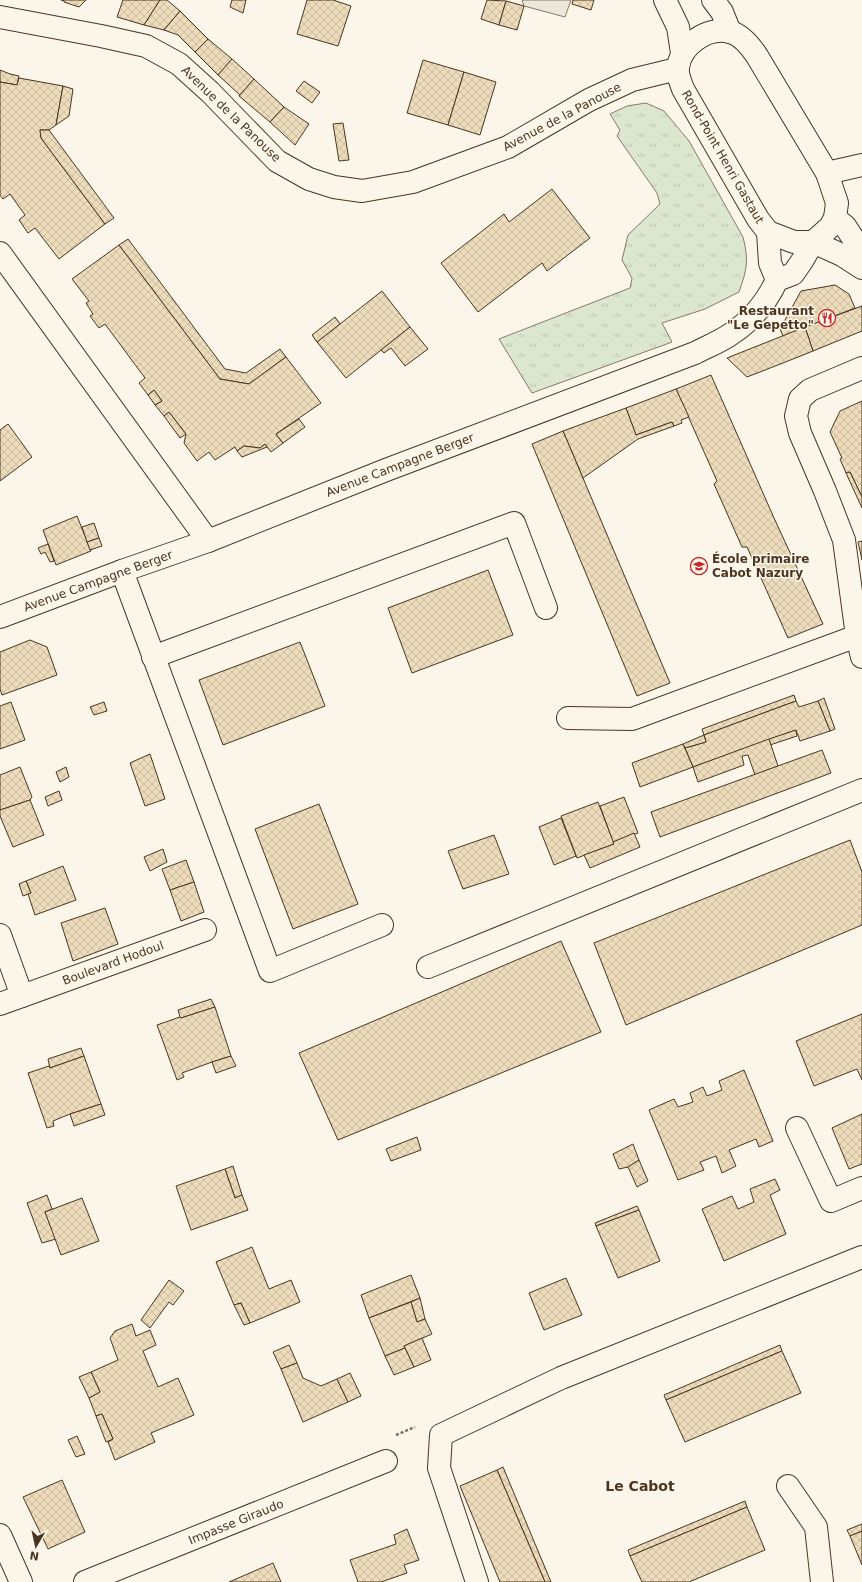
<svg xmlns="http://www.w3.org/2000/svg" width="862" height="1582" font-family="'DejaVu Sans',sans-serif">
  <defs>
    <pattern id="grass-tufts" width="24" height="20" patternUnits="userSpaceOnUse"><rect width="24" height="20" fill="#dce7d0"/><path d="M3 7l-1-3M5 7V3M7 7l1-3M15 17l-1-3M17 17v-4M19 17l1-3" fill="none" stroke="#bec7b2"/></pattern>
    <pattern id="building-cross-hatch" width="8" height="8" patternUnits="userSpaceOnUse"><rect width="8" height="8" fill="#ecdcbc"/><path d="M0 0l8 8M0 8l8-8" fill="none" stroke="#ccbda1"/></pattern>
  </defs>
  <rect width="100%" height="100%" fill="#fbf6e9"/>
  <!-- grass -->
  <path fill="url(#grass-tufts)" stroke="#887966" d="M 646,103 L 664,111 L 689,141 L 743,237 C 749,261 747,269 739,292 L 705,309 L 662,323 L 672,342 L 532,393 L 499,339 L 630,288 L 632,278 L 622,260 L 628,235 L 660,204 L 657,193 L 617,136 L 620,130 L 610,114 L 627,106 Z"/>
  <!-- parking -->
  <polygon fill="#ede7d9" stroke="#887966" points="522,0 571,0 565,17 524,6"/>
  <!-- building -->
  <g fill="url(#building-cross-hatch)" stroke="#4a3520">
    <polygon points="61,0 86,0 79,7 64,2 64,1"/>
    <polygon points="123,0 160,0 144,25 117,17"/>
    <polygon points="160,0 167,0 180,11 164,30 144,25"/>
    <polygon points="232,0 246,0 243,13 230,7"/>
    <polygon points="307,0 333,0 351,6 338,46 297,34"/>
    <polygon points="487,0 506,1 499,25 481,19"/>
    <polygon points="573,0 594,0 591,10 572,4"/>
    <polygon points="506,1 524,6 517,30 499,25"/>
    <polygon points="180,11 208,39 195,52 178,35 164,30"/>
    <polygon points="208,39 232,59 218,75 195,52"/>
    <polygon points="232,59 254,79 240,95 218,75"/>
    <polygon points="423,60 464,72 448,125 407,113"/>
    <polygon points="0,70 10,74 19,76 17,85 0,82"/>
    <polygon points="464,72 496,82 480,135 448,125"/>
    <polygon points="19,78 63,86 56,125 49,130 40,130 41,138 105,224 59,259 35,228 28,233 19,220 25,215 10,194 3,199 0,195 0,82 17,85"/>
    <polygon points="254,79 284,107 270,122 239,96"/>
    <polygon points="304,81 320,92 312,103 296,91"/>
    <polygon points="63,86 73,89 69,116 56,125"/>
    <polygon points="284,107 309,124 295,145 270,122"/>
    <polygon points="343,123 349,160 339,161 333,124"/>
    <polygon points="40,130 49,130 114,218 105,224 41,138"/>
    <polygon points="552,189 590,238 547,271 542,263 478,312 441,263 504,214 509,222"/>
    <polygon points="128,239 225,369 246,373 280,349 286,357 249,384 220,379 119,245"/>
    <polygon points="119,245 220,379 249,384 286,357 321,403 276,434 283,443 271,452 265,444 260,448 244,446 237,451 235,447 215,460 209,452 197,461 184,443 186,434 169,412 164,416 155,405 162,401 154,390 148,395 139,383 145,378 105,324 99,328 90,316 93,314 86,303 89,301 72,279"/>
    <polygon points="835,285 849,294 855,308 783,336 780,329 801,291"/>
    <polygon points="382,291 410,327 346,378 317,342"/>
    <polygon points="862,306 862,331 813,351 805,327"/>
    <polygon points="335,317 340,324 317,342 312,335"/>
    <polygon points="410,327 428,349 405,366 391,348 384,353 381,350"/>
    <polygon points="805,327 813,351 783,363 747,377 727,358"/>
    <polygon points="711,375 774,518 823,624 788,638 747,547 742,547 714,484 717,481 676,389"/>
    <polygon points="676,389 689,417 681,420 682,423 674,426 672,422 636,435 626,408"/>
    <polygon points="154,390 162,401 155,405 148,395"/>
    <polygon points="862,401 862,497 850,472 846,473 840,459 842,458 830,432 840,411"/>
    <polygon points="626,408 636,435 672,422 674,426 638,439 583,478 563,431"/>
    <polygon points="169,412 186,434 180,438 164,416"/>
    <polygon points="299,419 305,427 283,443 276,434"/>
    <polygon points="8,424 32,457 0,481 0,430"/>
    <polygon points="563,431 670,683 637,696 532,444"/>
    <polygon points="265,444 267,447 242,457 237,451 244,446 260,448"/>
    <polygon points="850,472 862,497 862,508 846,473"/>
    <polygon points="77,516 91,551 56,565 43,530"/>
    <polygon points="94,523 99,538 87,542 82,527"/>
    <polygon points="99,538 102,546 90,550 87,542"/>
    <polygon points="862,541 862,560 858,542"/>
    <polygon points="48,544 54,561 50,562 45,552 41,554 38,548"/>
    <polygon points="488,570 513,635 412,673 388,608"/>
    <polygon points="30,640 47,647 57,675 2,695 0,689 0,652"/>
    <polygon points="300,642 325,706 223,745 199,680"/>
    <polygon points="794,695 796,701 704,735 702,729"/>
    <polygon points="824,698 835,729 830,731 818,701"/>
    <polygon points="796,701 799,707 818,701 830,731 800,741 796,730 693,767 685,748 706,742 704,735"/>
    <polygon points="11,702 25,740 0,749 0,706"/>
    <polygon points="104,702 107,711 94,715 90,707"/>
    <polygon points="796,730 797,736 770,745 769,739"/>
    <polygon points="704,735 706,742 685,748 683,744"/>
    <polygon points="769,739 778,766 755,775 748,755 742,756 744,765 698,782 693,767"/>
    <polygon points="683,744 693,767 640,787 632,763"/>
    <polygon points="822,750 831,773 660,837 651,812"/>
    <polygon points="150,754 165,799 145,806 130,763"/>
    <polygon points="20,767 32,797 30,800 0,810 0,775"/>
    <polygon points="66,767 69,777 60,782 56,772"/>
    <polygon points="59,791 62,800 48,806 45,797"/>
    <polygon points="624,797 638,833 613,842 600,806"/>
    <polygon points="30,800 44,835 13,847 0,816 0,810"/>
    <polygon points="598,802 614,844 577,858 561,816"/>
    <polygon points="319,804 358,904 293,929 255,829"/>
    <polygon points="561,818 576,856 554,865 539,827"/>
    <polygon points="634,833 640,847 590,868 584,855 614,844 613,842"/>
    <polygon points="494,835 509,874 463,889 448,851"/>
    <polygon points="850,840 862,872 862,925 626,1025 594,943"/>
    <polygon points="163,849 167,862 150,871 144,857"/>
    <polygon points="186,860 194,882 170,890 162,869"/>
    <polygon points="63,866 76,900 35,915 28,894 31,893 26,881"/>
    <polygon points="26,881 31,893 23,896 19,884"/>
    <polygon points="194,882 204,912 181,921 170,890"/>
    <polygon points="105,908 118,944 73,961 61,923"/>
    <polygon points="561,941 601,1032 338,1140 299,1053"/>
    <polygon points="211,999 215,1007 181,1018 180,1017 178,1010"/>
    <polygon points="215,1007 231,1056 212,1062 182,1073 184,1077 177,1080 157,1025 180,1017 181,1018"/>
    <polygon points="862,1014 862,1080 857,1069 814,1086 796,1041"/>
    <polygon points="81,1048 84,1056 50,1068 48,1059"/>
    <polygon points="84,1056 101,1104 70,1114 53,1121 54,1126 47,1128 28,1073 49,1066 50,1068"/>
    <polygon points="231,1056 236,1066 216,1073 212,1062"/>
    <polygon points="744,1070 773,1141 759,1147 756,1139 729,1150 736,1166 722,1173 716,1156 700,1162 704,1170 678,1180 649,1110 674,1099 678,1107 693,1102 690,1093 703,1087 707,1096 722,1090 719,1081"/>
    <polygon points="101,1104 105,1115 74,1126 70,1114"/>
    <polygon points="862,1114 862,1164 849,1169 832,1128"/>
    <polygon points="417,1137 421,1150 391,1161 386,1149"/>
    <polygon points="633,1144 639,1160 628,1167 619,1169 613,1154"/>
    <polygon points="639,1160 648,1181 637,1187 628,1167"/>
    <polygon points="233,1166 242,1195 235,1198 225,1169"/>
    <polygon points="225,1169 235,1198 242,1195 248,1210 191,1230 176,1186"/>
    <polygon points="775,1179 780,1190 770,1195 786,1234 724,1261 702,1209 732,1196 738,1209 754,1202 750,1189"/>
    <polygon points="47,1195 52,1209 45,1212 56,1239 42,1243 27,1203"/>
    <polygon points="82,1198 99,1241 61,1255 45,1212"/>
    <polygon points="637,1206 639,1210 596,1226 595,1223"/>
    <polygon points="639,1210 660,1261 618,1278 596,1226"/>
    <polygon points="252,1247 269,1289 291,1280 300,1302 250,1323 241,1303 234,1305 216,1262"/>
    <polygon points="411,1275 420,1298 369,1318 361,1295"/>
    <polygon points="566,1278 582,1315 544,1330 529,1293"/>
    <polygon points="169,1280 184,1291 173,1305 169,1302 150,1328 141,1320"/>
    <polygon points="420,1298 425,1319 417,1322 411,1302"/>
    <polygon points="411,1302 417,1322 425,1319 432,1334 404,1346 405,1348 385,1356 369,1318"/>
    <polygon points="241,1303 250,1323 244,1325 234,1305"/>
    <polygon points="132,1324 136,1336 150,1330 156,1345 143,1351 158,1387 178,1378 194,1415 151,1433 155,1442 115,1460 108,1442 113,1439 102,1414 96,1416 89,1398 100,1392 91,1372 118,1360 110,1338 115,1331"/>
    <polygon points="422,1338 431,1360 414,1367 404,1346"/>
    <polygon points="289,1345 297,1363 281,1369 273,1352"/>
    <polygon points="780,1345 782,1351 666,1400 664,1395"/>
    <polygon points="405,1348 414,1367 394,1375 385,1356"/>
    <polygon points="782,1351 801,1393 685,1442 666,1400"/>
    <polygon points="297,1363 303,1378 321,1386 337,1379 348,1402 303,1422 281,1369"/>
    <polygon points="91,1372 100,1392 89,1398 79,1377"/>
    <polygon points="350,1373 361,1396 348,1402 337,1379"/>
    <polygon points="102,1414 113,1439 106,1442 96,1416"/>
    <polygon points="77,1436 85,1454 76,1457 68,1440"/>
    <polygon points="503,1467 551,1582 545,1582 497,1470"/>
    <polygon points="497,1470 545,1582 500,1582 460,1486"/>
    <polygon points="62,1480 85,1532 48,1549 23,1497"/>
    <polygon points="745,1501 747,1507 630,1556 628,1550"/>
    <polygon points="747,1507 765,1550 689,1582 642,1582 630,1556"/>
    <polygon points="862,1524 862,1531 850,1536 847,1530"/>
    <polygon points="407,1529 419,1560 404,1565 407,1573 381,1582 358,1582 350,1560 396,1544 394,1535"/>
    <polygon points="862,1531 862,1565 850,1536"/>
    <polygon points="273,1563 281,1582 229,1582"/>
  </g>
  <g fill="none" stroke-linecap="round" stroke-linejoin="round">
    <!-- minor casing -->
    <g stroke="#4a3520" stroke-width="24">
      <g id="minor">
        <polyline points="665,0 678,27 682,53"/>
        <polyline points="713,0 722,12 730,32"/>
        <polyline points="0,17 101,36 146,46 179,64 210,92 277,161 309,179 334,187 362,191 413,182 508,147 589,100 632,80 677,69"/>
        <polyline points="827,173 862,165"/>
        <polyline points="835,218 845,226 862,252"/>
        <polyline points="768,232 770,263 777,280"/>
        <polyline points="0,253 208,541"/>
        <polyline points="862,368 810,390 800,399 796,416 800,433 825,491 844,540 857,636 862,657"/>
        <polyline points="122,571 270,971 382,925"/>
        <path d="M 0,617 L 122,571 L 208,541 L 386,470 L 695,353 C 706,347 720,342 731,334 C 751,321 767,301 777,280 L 793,274 L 802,261 L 813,242 L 830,227 L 835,218 L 837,203 L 827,173 L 757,56 C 751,47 742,35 730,32 C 707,26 680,46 678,68 C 677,75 681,83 683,89 L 758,219 L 768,232 L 794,242 L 813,242 L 842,255 L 862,268"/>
        <polyline points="153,657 514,523 546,608"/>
        <polyline points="568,718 632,719 857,636"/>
        <polyline points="0,935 22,996"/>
        <polyline points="428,967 862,790"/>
        <polyline points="0,1004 205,930"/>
        <polyline points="797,1128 831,1201 862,1188"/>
        <polyline points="788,1486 816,1527 822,1582"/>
        <polyline points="0,1535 21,1582"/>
        <polyline points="85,1582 386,1461"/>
        <polyline points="477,1582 439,1468 441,1435 561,1378 862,1257"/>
      </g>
    </g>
    <!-- path -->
    <polyline stroke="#7f6f5c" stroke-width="2.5" stroke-dasharray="3 2" stroke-linecap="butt" points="396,1435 415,1427"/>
    <!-- minor -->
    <use href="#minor" stroke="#fbf6e9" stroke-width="22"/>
  </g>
  <!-- icons -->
  <defs>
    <g id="restaurant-ring" transform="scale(0.9)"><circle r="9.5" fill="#fbf6e9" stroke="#c62828" stroke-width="1.5"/><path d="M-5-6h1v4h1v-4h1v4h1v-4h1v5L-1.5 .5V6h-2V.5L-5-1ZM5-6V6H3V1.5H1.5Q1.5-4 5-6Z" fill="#c62828"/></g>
    <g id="school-ring" transform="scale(0.9)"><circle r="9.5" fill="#fbf6e9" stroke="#c62828" stroke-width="1.5"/><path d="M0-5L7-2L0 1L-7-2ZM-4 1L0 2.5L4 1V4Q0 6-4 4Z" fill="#c62828"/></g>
  </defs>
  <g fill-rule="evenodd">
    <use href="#restaurant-ring" x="827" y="318"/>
    <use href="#school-ring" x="699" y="566"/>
  </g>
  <g text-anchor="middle" stroke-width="3" stroke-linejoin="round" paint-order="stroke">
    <!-- street labels -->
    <g font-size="12" fill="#4a3520" stroke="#fbf6e9">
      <text transform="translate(231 114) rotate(44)" y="4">Avenue de la Panouse</text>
      <text transform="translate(562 117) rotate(-28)" y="4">Avenue de la Panouse</text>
      <text transform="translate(723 157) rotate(60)" y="4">Rond-Point Henri Gastaut</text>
      <text transform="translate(400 465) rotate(-21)" y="4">Avenue Campagne Berger</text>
      <text transform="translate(98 581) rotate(-20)" y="4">Avenue Campagne Berger</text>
      <text transform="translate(113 963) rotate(-20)" y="4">Boulevard Hodoul</text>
      <text transform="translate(236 1522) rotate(-22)" y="4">Impasse Giraudo</text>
    </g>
    <!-- poi labels -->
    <g font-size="12" font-weight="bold" fill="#4a3520" stroke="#fbf6e9" text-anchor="end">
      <text x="814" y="315">Restaurant<tspan x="814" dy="14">"Le Gepetto"</tspan></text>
      <text x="712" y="563" text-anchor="start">École primaire<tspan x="712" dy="14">Cabot Nazury</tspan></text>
    </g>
    <!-- quarter labels -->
    <g font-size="14" font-weight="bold" fill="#4a3520" stroke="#fbf6e9">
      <text x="640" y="1491">Le Cabot</text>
    </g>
  </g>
  <!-- north arrow -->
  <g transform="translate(36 1546) rotate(189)" stroke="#fbf6e9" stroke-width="3" paint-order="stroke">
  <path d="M0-3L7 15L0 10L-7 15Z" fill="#4a3520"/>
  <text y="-6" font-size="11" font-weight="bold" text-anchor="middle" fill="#4a3520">N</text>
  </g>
</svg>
